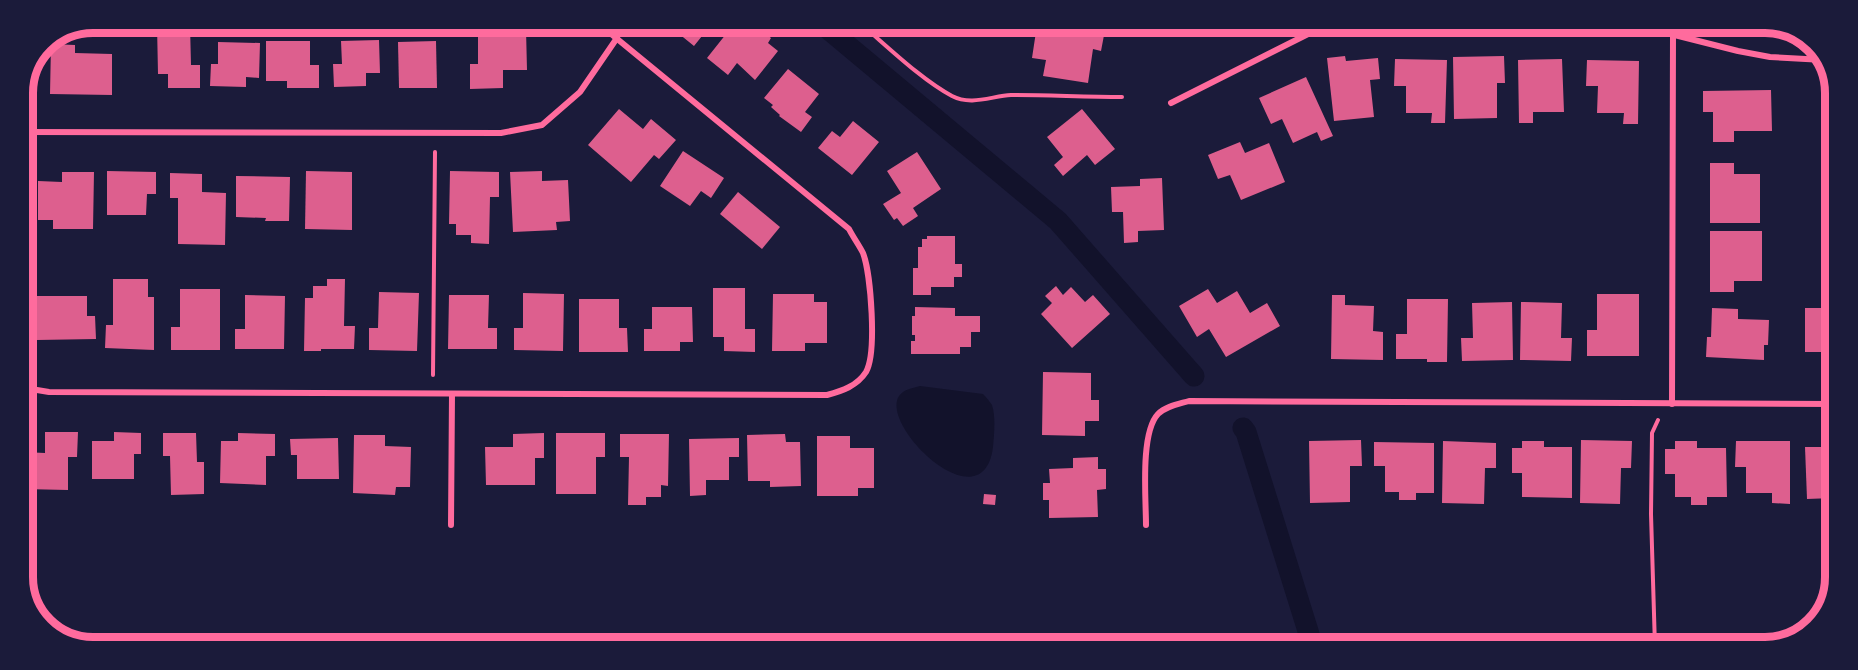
<svg xmlns="http://www.w3.org/2000/svg" width="1858" height="670" font-family="Barlow,sans-serif">
  <rect width="100%" height="100%" fill="#1b1b3a"/>
  <!-- water -->
  <path fill="#12122b" d="M 920,386 L 983,394 C 986,397 990,402 992,405 C 996,417 994,435 993,447 C 983,526 879,426 899,396 C 904,389 913,388 920,386 Z"/>
  <g fill="none" stroke-linecap="round" stroke-linejoin="round">
    <!-- canal -->
    <g stroke="#12122b" stroke-width="21">
      <polyline points="822,24 1058,221 1194,376"/>
      <polyline points="1243,428 1246,432 1313,647"/>
    </g>
  </g>
  <!-- building -->
  <g fill="#dd5f8e">
    <polygon points="93,22 115,23 115,28 80,28"/>
    <polygon points="677,24 701,24 699,26 706,31 694,46 673,29"/>
    <polygon points="734,24 760,24 762,26 760,29 771,38 768,43 778,51 755,80 737,63 728,75 707,58"/>
    <polygon points="157,25 190,25 191,65 200,65 200,88 168,88 168,74 158,74"/>
    <polygon points="1037,25 1071,25 1105,30 1101,51 1093,49 1088,83 1043,76 1046,60 1032,58"/>
    <polygon points="1117,25 1166,25 1166,32 1117,33"/>
    <polygon points="1173,25 1234,25 1234,28 1222,29 1222,36 1201,36 1201,30 1173,31"/>
    <polygon points="526,29 527,70 503,70 503,88 470,89 470,64 478,64 478,30"/>
    <polygon points="379,40 380,73 366,73 366,86 334,87 333,64 342,64 341,41"/>
    <polygon points="266,41 310,41 310,65 319,65 319,88 287,88 287,81 266,81"/>
    <polygon points="436,41 437,88 399,88 398,42"/>
    <polygon points="218,42 260,43 259,78 246,77 246,87 210,86 211,64 218,64"/>
    <polygon points="51,44 75,45 75,53 112,54 112,95 50,94"/>
    <polygon points="1345,56 1346,61 1378,58 1380,79 1370,80 1374,117 1334,121 1327,58"/>
    <polygon points="1504,56 1505,83 1497,83 1497,118 1454,119 1453,57"/>
    <polygon points="1395,59 1447,60 1445,123 1431,123 1432,113 1406,113 1406,86 1394,86"/>
    <polygon points="1562,59 1564,112 1533,112 1533,123 1519,123 1518,60"/>
    <polygon points="1587,60 1639,61 1638,124 1623,124 1624,113 1597,113 1598,86 1586,86"/>
    <polygon points="788,69 819,94 805,112 812,117 801,132 779,116 780,115 771,107 773,105 764,98"/>
    <polygon points="1306,77 1333,136 1321,141 1317,132 1293,143 1282,119 1271,124 1259,98"/>
    <polygon points="1771,90 1772,131 1734,131 1734,142 1713,142 1713,112 1703,112 1703,91"/>
    <rect x="1828" y="102" width="7" height="60"/>
    <polygon points="619,109 643,129 651,119 676,140 659,159 654,155 631,182 588,145"/>
    <polygon points="1082,109 1115,149 1095,165 1087,155 1063,176 1054,165 1063,157 1047,137"/>
    <polygon points="853,121 879,142 852,175 818,148 832,131 840,137"/>
    <polygon points="1240,142 1245,153 1269,143 1285,182 1241,200 1230,175 1218,179 1208,155"/>
    <polygon points="683,151 724,178 711,198 701,191 690,206 660,186"/>
    <polygon points="917,152 941,189 913,208 918,216 903,226 897,218 894,220 883,204 901,193 887,171"/>
    <polygon points="1710,163 1734,163 1734,174 1760,174 1760,223 1710,223"/>
    <polygon points="107,171 156,172 156,194 147,194 146,215 107,215"/>
    <polygon points="306,171 352,172 352,230 305,229"/>
    <polygon points="450,171 499,172 499,197 490,197 489,244 471,243 471,235 456,235 456,224 449,224"/>
    <polygon points="542,171 542,181 568,180 570,221 556,222 557,230 513,232 510,172"/>
    <polygon points="62,172 94,172 93,229 53,229 53,220 38,220 38,181 62,182"/>
    <polygon points="170,173 202,174 202,192 226,193 225,245 178,244 178,198 170,198"/>
    <polygon points="236,176 290,177 289,221 265,221 266,218 236,217"/>
    <polygon points="1162,178 1164,230 1138,231 1138,242 1124,243 1123,212 1112,212 1111,187 1140,186 1140,179"/>
    <polygon points="738,192 780,227 762,249 720,214"/>
    <polygon points="1835,205 1835,208 1834,229 1825,223"/>
    <polygon points="1710,231 1762,231 1762,281 1734,281 1734,292 1710,292"/>
    <polygon points="927,236 955,236 955,264 962,264 962,277 954,277 954,287 931,287 931,295 913,295 913,268 918,268 918,247 922,247 922,239 927,239"/>
    <polygon points="113,279 148,279 148,297 154,297 154,350 105,348 106,325 113,325"/>
    <polygon points="327,279 345,279 344,326 355,326 354,349 321,349 321,351 304,351 305,298 313,298 313,286 327,286"/>
    <polygon points="1056,286 1063,295 1071,287 1085,302 1093,295 1110,314 1072,348 1041,314 1052,303 1045,296"/>
    <polygon points="713,288 745,288 745,329 755,329 755,352 724,351 724,337 713,337"/>
    <polygon points="180,289 220,289 220,350 171,350 171,327 180,327"/>
    <polygon points="1208,289 1217,303 1237,291 1250,313 1267,303 1280,326 1226,357 1209,329 1197,337 1179,306"/>
    <polygon points="379,292 419,293 417,351 369,350 369,328 378,328"/>
    <polygon points="523,293 564,294 563,351 514,350 514,328 523,328"/>
    <polygon points="773,294 814,294 814,302 827,302 827,343 805,343 805,351 772,351"/>
    <polygon points="1597,294 1639,294 1639,356 1587,356 1587,330 1597,330"/>
    <polygon points="245,295 285,296 284,349 235,349 235,329 245,329"/>
    <polygon points="449,295 489,295 488,328 497,328 497,349 448,349"/>
    <polygon points="1332,295 1345,295 1345,305 1374,306 1373,331 1383,332 1383,360 1331,359"/>
    <polygon points="36,296 87,296 87,316 95,316 96,339 37,340"/>
    <polygon points="579,299 619,299 619,328 627,328 628,352 579,352"/>
    <polygon points="1407,299 1448,299 1447,362 1427,362 1427,359 1396,359 1396,334 1407,334"/>
    <polygon points="1512,302 1513,360 1462,361 1461,338 1473,338 1472,303"/>
    <polygon points="1521,302 1562,303 1561,338 1572,338 1571,361 1520,360"/>
    <polygon points="652,307 692,307 693,342 680,342 680,351 644,351 644,329 652,329"/>
    <polygon points="915,307 955,308 955,316 980,316 980,332 971,332 971,347 960,347 960,354 911,354 911,341 915,341 915,335 912,335 912,316 915,316"/>
    <polygon points="1712,308 1738,309 1738,319 1769,320 1768,345 1764,345 1764,360 1706,357 1707,337 1711,337"/>
    <rect x="1805" y="308" width="29" height="44"/>
    <polygon points="1043,372 1091,373 1091,400 1099,400 1099,421 1085,421 1085,436 1042,435"/>
    <polygon points="45,432 78,432 77,457 68,457 68,490 23,489 23,452 45,453"/>
    <polygon points="114,432 141,433 141,454 134,454 134,479 92,479 92,441 114,441"/>
    <polygon points="163,433 196,433 197,462 204,462 204,494 171,495 170,456 163,456"/>
    <polygon points="238,433 275,434 275,456 266,456 266,485 220,483 221,441 238,441"/>
    <polygon points="544,433 544,458 535,458 535,485 486,485 485,447 513,447 513,434"/>
    <polygon points="556,433 605,433 605,457 596,457 596,494 556,494"/>
    <polygon points="620,434 669,434 668,486 661,485 661,497 646,497 646,505 628,505 629,457 620,457"/>
    <polygon points="785,434 786,442 800,442 801,486 770,487 770,481 748,481 747,435"/>
    <polygon points="354,435 385,435 385,446 411,447 410,487 396,487 395,495 353,493"/>
    <polygon points="817,436 850,436 850,448 874,448 874,488 858,488 858,496 817,496"/>
    <polygon points="338,438 339,479 297,479 297,455 291,455 290,439"/>
    <polygon points="739,438 739,457 729,457 729,480 706,480 706,495 690,496 689,439"/>
    <polygon points="1361,440 1362,466 1350,466 1350,502 1310,503 1309,441"/>
    <polygon points="1581,440 1632,441 1631,468 1621,468 1620,504 1580,503"/>
    <polygon points="1443,441 1496,443 1496,468 1485,468 1484,504 1442,503"/>
    <polygon points="1522,441 1544,441 1544,447 1572,447 1572,498 1522,497 1522,473 1512,473 1512,448 1522,448"/>
    <polygon points="1675,441 1697,441 1697,448 1726,448 1727,497 1707,497 1707,505 1691,505 1691,497 1675,497 1675,474 1665,474 1665,449 1675,449"/>
    <polygon points="1736,441 1790,441 1790,504 1772,503 1772,493 1746,493 1746,467 1735,467"/>
    <polygon points="1374,442 1434,443 1434,493 1416,493 1416,500 1399,500 1399,492 1385,492 1385,466 1374,466"/>
    <polygon points="1805,447 1833,447 1833,498 1807,499"/>
    <polygon points="1098,457 1098,469 1106,469 1106,489 1097,490 1098,517 1049,518 1049,500 1043,500 1043,483 1050,483 1049,469 1073,468 1073,458"/>
    <polygon points="984,494 996,495 995,505 983,504"/>
  </g>
  <g fill="none" stroke-linecap="round" stroke-linejoin="round">
    <!-- path -->
    <g stroke="#ff6b9d" stroke-width="4">
      <path d="M 861,24 C 888,47 922,80 952,96 C 971,106 992,96 1011,95 C 1048,95 1085,97 1122,97"/>
      <polyline points="433,375 435,152"/>
      <polyline points="1655,647 1651,514 1652,433 1658,420"/>
    </g>
    <!-- minor -->
    <g stroke="#ff6b9d" stroke-width="6">
      <polyline points="1639,26 1738,51 1770,57 1824,60"/>
      <polyline points="1171,103 1326,25"/>
      <polyline points="23,132 501,133 542,125 580,92 617,38"/>
      <path d="M 23,383 L 31,389 L 49,392 L 827,395 C 842,391 857,386 866,372 C 877,353 871,274 863,253 C 859,245 853,237 849,229 L 599,24"/>
      <polyline points="1672,404 1673,34"/>
      <polyline points="451,525 452,394"/>
      <path d="M 1146,525 C 1146,499 1140,433 1158,414 C 1166,406 1179,404 1189,401 L 1833,404"/>
    </g>
  </g>
  <!-- crop -->
  <path d="M0 0H1858V670H0ZM93 33H1765A60 60 0 0 1 1825 93V577A60 60 0 0 1 1765 637H93A60 60 0 0 1 33 577V93A60 60 0 0 1 93 33Z" fill="#1b1b3a" fill-rule="evenodd"/>
  <path fill="none" stroke="#ff6b9d" stroke-width="8" d="M93 33H1765A60 60 0 0 1 1825 93V577A60 60 0 0 1 1765 637H93A60 60 0 0 1 33 577V93A60 60 0 0 1 93 33Z"/>
</svg>
